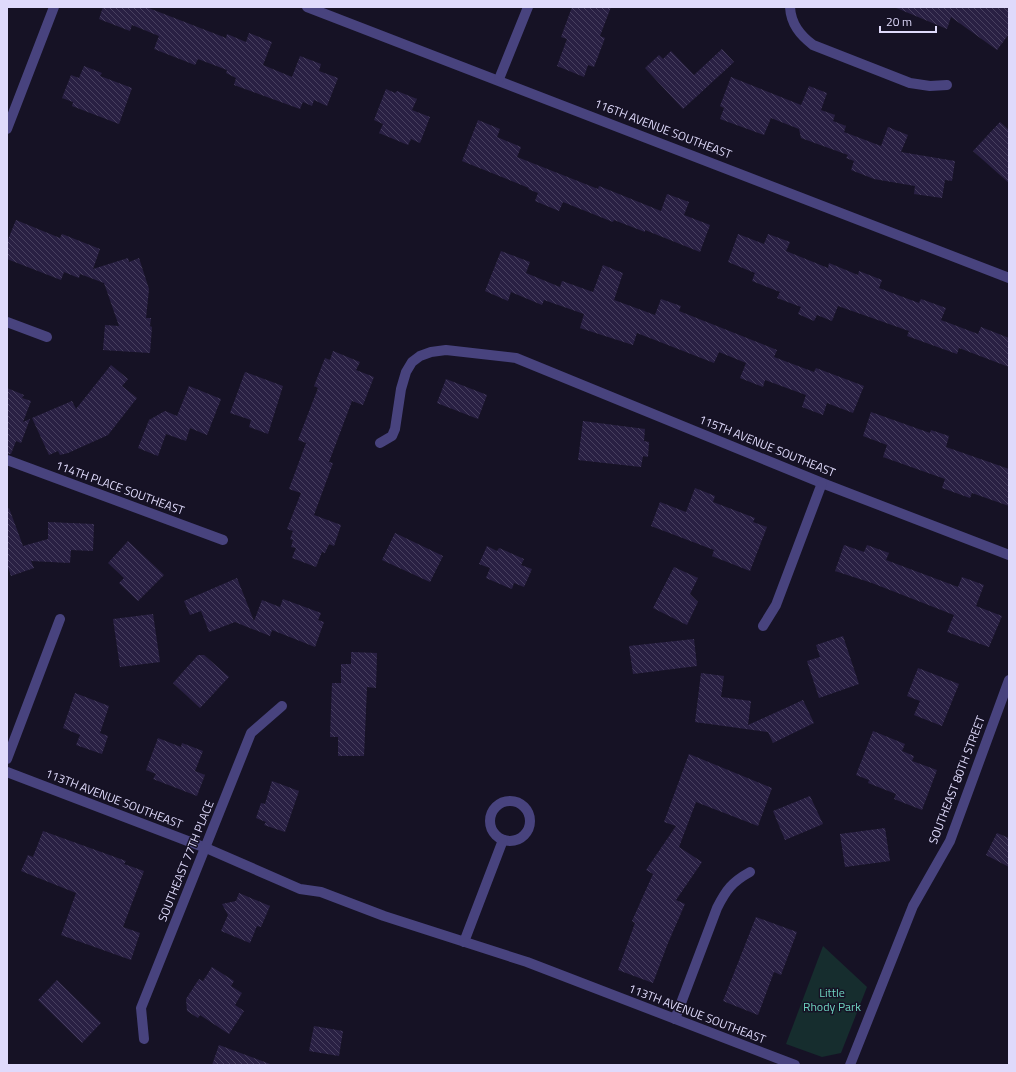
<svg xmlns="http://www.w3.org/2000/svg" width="1016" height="1072" font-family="'Titillium Web',sans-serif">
  <defs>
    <pattern id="building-back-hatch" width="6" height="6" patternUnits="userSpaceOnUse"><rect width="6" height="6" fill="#292043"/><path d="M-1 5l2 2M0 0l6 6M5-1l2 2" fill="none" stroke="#48405f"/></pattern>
  </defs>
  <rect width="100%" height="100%" fill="#161225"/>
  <!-- green -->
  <polygon fill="#162d2e" points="823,946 867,987 841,1053 822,1057 786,1044"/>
  <!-- building -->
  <g fill="url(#building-back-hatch)">
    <polygon points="103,7 146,7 226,38 227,34 246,42 249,33 272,42 263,65 292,77 300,56 321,64 319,71 338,78 327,106 314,100 312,106 303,102 300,109 234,85 236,78 226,73 227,70 198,59 195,65 154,49 159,36 132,25 130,31 99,19"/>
    <polygon points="572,7 611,7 600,36 605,38 594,67 588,65 584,77 557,66 567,39 561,37"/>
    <polygon points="894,7 1009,7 1009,34 997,50 951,17 947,29"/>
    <polygon points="722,49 734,62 683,109 645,68 659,55 663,59 671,51 694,75"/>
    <polygon points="84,66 102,73 100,76 132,88 119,124 72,106 73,102 62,98 71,75 79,78"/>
    <polygon points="731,77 801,105 809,86 827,93 821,110 835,115 833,121 846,126 844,132 881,146 888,127 908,135 901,152 955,161 952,181 945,180 942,198 914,194 915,186 874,179 851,170 854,161 846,158 848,155 801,138 799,129 771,118 764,135 720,119 724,108 720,106"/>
    <polygon points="386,89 395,93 397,91 417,99 412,110 430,117 420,143 411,139 408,145 379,133 383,124 374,120"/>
    <polygon points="478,120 500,129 497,137 521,147 517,157 598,189 599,186 661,211 667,194 689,202 684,215 710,225 700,252 645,230 645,232 614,220 613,222 563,202 559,211 535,201 538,193 528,189 529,188 462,161"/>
    <polygon points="1000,122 1009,130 1009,183 973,151"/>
    <polygon points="16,220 60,238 62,234 100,249 93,269 128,258 129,262 139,258 149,289 146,318 151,318 150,326 152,327 150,353 103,350 105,325 119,326 104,283 80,274 79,278 64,272 61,280 7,259 7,242"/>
    <polygon points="738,234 764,244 768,234 790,242 786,251 828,268 829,263 858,275 859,271 882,280 879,288 919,303 921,299 946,308 941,320 978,334 981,327 1009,338 1009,367 959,348 957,354 907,336 909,331 838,306 832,321 817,315 814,321 798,314 801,307 777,298 780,292 752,281 755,273 728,262"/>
    <polygon points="501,251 530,262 526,273 560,287 562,281 593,292 603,265 623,273 614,300 655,315 661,299 681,306 679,311 777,350 774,357 814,372 816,368 864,386 853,413 827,403 823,415 802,407 806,395 765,380 763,387 740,378 746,363 719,352 714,363 637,333 633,345 580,328 584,314 544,300 542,305 511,292 508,301 485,291"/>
    <polygon points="333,351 360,362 356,370 374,377 363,405 352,401 329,462 333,463 314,515 341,525 334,546 329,544 325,553 322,552 316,567 292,558 296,548 291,547 293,540 290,539 293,531 287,529 301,493 289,489 306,443 298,440 318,388 314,386 325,358 330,360"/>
    <polygon points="111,365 128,379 122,386 137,398 108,435 68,453 60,455 58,451 49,455 32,418 72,401 76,409"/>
    <polygon points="245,372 283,386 268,434 249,427 251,420 230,413"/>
    <polygon points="446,379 487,395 478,419 437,403"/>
    <polygon points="189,386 221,399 207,435 190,428 186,441 166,434 158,456 138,448 149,420 165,411 177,416"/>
    <polygon points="7,388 24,395 22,398 31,401 23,422 30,419 21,443 16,441 11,454 7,454"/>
    <polygon points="871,412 930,433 931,430 949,436 946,447 1009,469 1009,506 972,493 970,498 942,488 945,479 883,457 887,445 863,436"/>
    <polygon points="583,421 645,429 644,441 649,442 648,457 643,456 641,467 578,460"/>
    <polygon points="695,488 715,496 713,502 755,518 753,522 767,527 750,571 712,556 714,550 651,526 660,502 686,512"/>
    <polygon points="9,508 23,546 48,539 48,522 94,524 93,551 71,550 70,563 31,561 34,568 11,576 7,565 7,509"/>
    <polygon points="395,533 443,556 430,582 382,560"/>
    <polygon points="128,541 164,575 138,601 119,583 124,578 108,563"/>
    <polygon points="844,545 864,552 867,545 889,553 886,560 958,587 962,577 984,585 976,606 1002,616 989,647 947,632 954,615 872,583 835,571"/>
    <polygon points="487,546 497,551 499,548 524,559 521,565 532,569 524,587 514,583 512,589 486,578 490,568 479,564"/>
    <polygon points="674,567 698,578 690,594 698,602 687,625 653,608"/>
    <polygon points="237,578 254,621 262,600 280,607 283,599 321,613 318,620 324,622 315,647 272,630 270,636 235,622 209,632 201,611 190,615 184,601"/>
    <polygon points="153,614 160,662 120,667 113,619"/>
    <polygon points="843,636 859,684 819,698 807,661 820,657 816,645"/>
    <polygon points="694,639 697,666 633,674 629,646"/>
    <polygon points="351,652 377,653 376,688 367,687 364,756 338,756 338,737 330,737 332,683 341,683 341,664 351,664"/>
    <polygon points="198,655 204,655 229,677 200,708 173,683"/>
    <polygon points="918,668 959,684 942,726 914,715 920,701 907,696"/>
    <polygon points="701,673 724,676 721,697 751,701 748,725 803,700 814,723 773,743 768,732 695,722"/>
    <polygon points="75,693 109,706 100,733 108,736 102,754 76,745 80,735 63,728"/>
    <polygon points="873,731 905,744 902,751 914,756 912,761 937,770 922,810 894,799 896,794 868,783 869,780 856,775"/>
    <polygon points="158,738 181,747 182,743 203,751 195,771 205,775 197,796 153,779 156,774 146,770"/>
    <polygon points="689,754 772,788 758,826 696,802 679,847 702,862 676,900 685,904 668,943 653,983 618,970 635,923 632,921 653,874 646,870 676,826 664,822"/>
    <polygon points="272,781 299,791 285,832 264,825 266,822 256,818 261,803 265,804"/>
    <polygon points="810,796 823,824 785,840 773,811"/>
    <polygon points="885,828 890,861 845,867 840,834"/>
    <polygon points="43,831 126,861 124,864 144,871 123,927 140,933 131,960 61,935 76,893 21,871 28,855 33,857"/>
    <polygon points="997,833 1009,838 1009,867 986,855"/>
    <polygon points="239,893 270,906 261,927 257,926 250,943 221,931 228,915 222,904 236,901"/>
    <polygon points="756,917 797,932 781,975 774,972 758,1015 723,1001"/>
    <polygon points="212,967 234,981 231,986 242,993 235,1005 244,1011 229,1034 200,1015 198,1018 187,1011 186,999 199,979 203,981"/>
    <polygon points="57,980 101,1023 82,1043 38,1000"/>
    <polygon points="314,1026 343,1031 339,1056 309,1051"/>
    <polygon points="219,1045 270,1064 269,1065 212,1065"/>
  </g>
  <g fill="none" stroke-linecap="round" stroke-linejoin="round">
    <!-- minor -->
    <g stroke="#48437e" stroke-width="10">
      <polyline points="307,7 1009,278"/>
      <path d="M 790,7 C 791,24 800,35 813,45 L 910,83 L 930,86 L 947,85"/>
      <polyline points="499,79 528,7"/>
      <polyline points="7,129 54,7"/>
      <polyline points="7,322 47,337"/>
      <polyline points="380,443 392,436 395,429 401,389 406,372 412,362 420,356 431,352 446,350 516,358 822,483 1009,555"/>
      <polyline points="7,460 223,540"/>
      <polyline points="763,626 776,605 822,483"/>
      <polyline points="7,759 60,619"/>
      <polyline points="7,772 206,848 300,889 321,892 384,916 527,962 795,1065"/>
      <circle cx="510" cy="821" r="20"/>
      <polyline points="464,942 503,840"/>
      <path d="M 675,1019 L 717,908 C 726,890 732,882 750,872"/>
      <polyline points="144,1039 141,1008 251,733 282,706"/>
      <polyline points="850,1065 913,906 950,841 1009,680"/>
    </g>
  </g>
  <g text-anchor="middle" stroke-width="3" stroke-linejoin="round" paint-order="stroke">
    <!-- street labels -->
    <g font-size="12" fill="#dfdafb" stroke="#161225">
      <text transform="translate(663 129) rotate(21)" y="4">116TH AVENUE SOUTHEAST</text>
      <text transform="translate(767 446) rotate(22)" y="4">115TH AVENUE SOUTHEAST</text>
      <text transform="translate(120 488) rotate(20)" y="4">114TH PLACE SOUTHEAST</text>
      <text transform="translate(957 780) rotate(-69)" y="4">SOUTHEAST 80TH STREET</text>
      <text transform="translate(114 799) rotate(21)" y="4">113TH AVENUE SOUTHEAST</text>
      <text transform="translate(186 861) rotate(-68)" y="4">SOUTHEAST 77TH PLACE</text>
      <text transform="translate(697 1014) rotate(21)" y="4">113TH AVENUE SOUTHEAST</text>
    </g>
    <!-- park labels -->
    <g font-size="12" fill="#6ed3bf" stroke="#161225">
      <text x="832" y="997">Little<tspan x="832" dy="14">Rhody Park</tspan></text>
    </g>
  </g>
  <!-- border -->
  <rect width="1016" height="1072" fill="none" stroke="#dfdafb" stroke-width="16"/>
  <!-- scale -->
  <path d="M880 26v6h56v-6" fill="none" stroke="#dfdafb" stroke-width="2"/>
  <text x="886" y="26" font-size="12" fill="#dfdafb" stroke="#161225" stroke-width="3" paint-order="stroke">20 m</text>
</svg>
